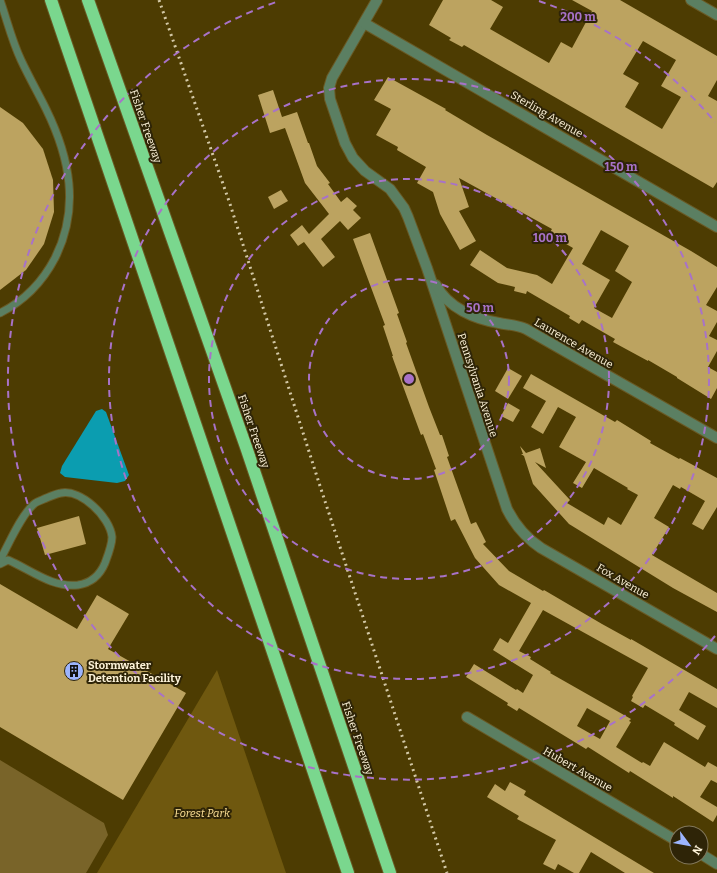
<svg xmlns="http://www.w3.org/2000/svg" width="717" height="873" font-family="Bitter,serif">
  <rect width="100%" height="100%" fill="#4d3c02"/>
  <!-- green -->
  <polygon fill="#6f580f" points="217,670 286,873 97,873"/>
  <!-- forest -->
  <polygon fill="#796429" points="0,760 104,823 108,835 86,873 0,873"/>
  <!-- water -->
  <polygon fill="#0b9db0" points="102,409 106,412 129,475 125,481 117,483 65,477 60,473 62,466 96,411"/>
  <!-- building -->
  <g fill="#bca360" fill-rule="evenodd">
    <path d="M 443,0 L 491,0 L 503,7 L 490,29 L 549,63 L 561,42 L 572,48 L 592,11 L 572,0 L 620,0 L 717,56 L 717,80 L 708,96 L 717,101 L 717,182 L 713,188 L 464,45 L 462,47 L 449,40 L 451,38 L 429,25 ZM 643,41 L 676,60 L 661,86 L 681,97 L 662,129 L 625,107 L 639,83 L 623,74 Z"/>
    <path d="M 388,77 L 446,109 L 445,110 L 487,135 L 691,251 L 717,267 L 717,287 L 706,305 L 717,311 L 717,322 L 709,336 L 717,340 L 717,351 L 708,367 L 717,372 L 717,388 L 711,399 L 677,378 L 677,377 L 648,360 L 648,361 L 613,342 L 615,339 L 582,320 L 579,324 L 569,318 L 570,316 L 527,291 L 526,294 L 514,291 L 515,287 L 498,283 L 470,265 L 480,250 L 507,268 L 537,275 L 552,284 L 573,248 L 549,234 L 552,229 L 459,178 L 469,207 L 459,211 L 476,241 L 460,250 L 440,214 L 433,192 L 417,183 L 426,167 L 397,150 L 398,147 L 376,135 L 391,109 L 374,100 ZM 601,230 L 629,246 L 615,271 L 632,282 L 612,318 L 594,308 L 610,280 L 582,264 Z"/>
    <polygon points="273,90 282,117 297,112 308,143 309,143 317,166 330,183 328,184 341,202 347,197 357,206 353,210 361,218 348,230 340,221 321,239 335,257 323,267 304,242 298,246 290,235 302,225 309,234 329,214 305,183 285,128 270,133 258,95"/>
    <polygon points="0,107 23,123 43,149 53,180 54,212 44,244 26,270 0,290"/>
    <polygon points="281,190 288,201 274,209 268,197"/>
    <path d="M 370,233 L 399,313 L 397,314 L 407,342 L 406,343 L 429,407 L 440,435 L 442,435 L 449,456 L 447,457 L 471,524 L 476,522 L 486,542 L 483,544 L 509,571 L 543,591 L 544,590 L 602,624 L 631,640 L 631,639 L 717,689 L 717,708 L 689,692 L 679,710 L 706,726 L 698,740 L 674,725 L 675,723 L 645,705 L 643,708 L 631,701 L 633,697 L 632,696 L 648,668 L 543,610 L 519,651 L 531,657 L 530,659 L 551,672 L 550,673 L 631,719 L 629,721 L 631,722 L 616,747 L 642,763 L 643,762 L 650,766 L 664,742 L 705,767 L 708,762 L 717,767 L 717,783 L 711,780 L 700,797 L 717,807 L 717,815 L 713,822 L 673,796 L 673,798 L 630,771 L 629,773 L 588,747 L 586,749 L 519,708 L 517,711 L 507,705 L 508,703 L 466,677 L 474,664 L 516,690 L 517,689 L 523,693 L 533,675 L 493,650 L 500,638 L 508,643 L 531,603 L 499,585 L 475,558 L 455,519 L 451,521 L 434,470 L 436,469 L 423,434 L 421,435 L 400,378 L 392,356 L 393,356 L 383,326 L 385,325 L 353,239 ZM 587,708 L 610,721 L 600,739 L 577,726 Z"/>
    <polygon points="508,368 522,376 508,399 495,391"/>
    <polygon points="531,374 615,422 617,420 651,441 650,443 679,459 680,458 717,478 717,507 703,530 692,524 705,501 681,487 680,489 673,485 654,518 669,527 652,555 717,593 717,612 673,588 569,524 533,484 524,456 521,454 523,454 520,446 526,453 540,448 546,468 535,462 570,500 567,503 604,525 608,517 621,525 638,495 627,489 628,488 594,468 582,488 573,483 586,462 559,447 576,417 558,407 543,434 531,427 546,401 523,388"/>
    <polygon points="508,403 520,410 513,422 501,416"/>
    <polygon points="79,516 86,544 45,555 37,528"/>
    <polygon points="0,584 77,629 97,595 129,614 108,649 186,693 123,800 0,727"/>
    <polygon points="510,782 526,791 524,795 654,873 625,873 591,852 579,873 574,873 558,864 555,870 543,864 556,840 517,819 519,816 487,797 495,784 505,791"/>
  </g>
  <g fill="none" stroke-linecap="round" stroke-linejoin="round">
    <!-- lane casing -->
    <g stroke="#695924" stroke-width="9">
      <g id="lane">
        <path d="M 0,0 C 7,20 12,41 21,60 C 29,77 38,93 46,109 C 70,158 80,208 55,258 C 43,281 24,301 0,313"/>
        <path d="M 0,560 C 9,544 20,517 33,505 C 35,502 40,501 44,499 C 49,497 55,494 61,493 C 81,489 110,517 112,537 C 112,545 108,555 105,563 C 100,575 91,583 78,585 C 52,588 31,570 8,560 L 0,564"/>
      </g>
    </g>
    <!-- street casing -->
    <g stroke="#695924" stroke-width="12">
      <g id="street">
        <path d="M 377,0 L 332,78 L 329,88 L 330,99 L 345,143 L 353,158 L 365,171 L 390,189 L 404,208 L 408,217 L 427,268 L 507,509 C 515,525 526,538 541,548 L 717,649"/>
        <polyline points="691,0 717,15"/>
        <polyline points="364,23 717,227"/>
        <path d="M 436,285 C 448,308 475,319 499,323 C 509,325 517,325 526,329 L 717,438"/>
        <polyline points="467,717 677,841"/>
        <polyline points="701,854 717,864"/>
      </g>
    </g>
    <!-- highway casing -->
    <g stroke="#695924" stroke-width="14">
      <g id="highway">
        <polyline points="51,0 348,873"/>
        <polyline points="88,0 246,447 390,873"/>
      </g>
    </g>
    <!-- lane -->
    <use href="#lane" stroke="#5b7f62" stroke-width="7"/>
    <!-- street -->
    <use href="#street" stroke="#5b7f62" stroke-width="10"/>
    <!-- highway -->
    <use href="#highway" stroke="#7ad78e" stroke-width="12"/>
    <!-- rail -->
    <polyline stroke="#d3c8a6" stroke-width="3" stroke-dasharray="2 4" stroke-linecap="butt" points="159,0 230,204 320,486 447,873"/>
  </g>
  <!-- distance rings -->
  <g fill="none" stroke="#a872c8" stroke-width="2" stroke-dasharray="7 5">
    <circle cx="409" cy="379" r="100"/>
    <circle cx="409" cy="379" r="200"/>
    <circle cx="409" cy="379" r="300"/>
    <path d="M715 636A400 400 0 1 1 279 1M539 1A400 400 0 0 1 715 122"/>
  </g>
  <!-- icons -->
  <defs>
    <g id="building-disc" transform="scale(1)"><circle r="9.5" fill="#9cb4fd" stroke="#2e2407"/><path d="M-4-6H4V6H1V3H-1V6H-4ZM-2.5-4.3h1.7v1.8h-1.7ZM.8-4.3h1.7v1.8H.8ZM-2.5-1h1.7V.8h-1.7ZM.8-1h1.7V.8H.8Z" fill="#111"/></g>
  </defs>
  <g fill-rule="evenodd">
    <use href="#building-disc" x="74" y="671"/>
  </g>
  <g text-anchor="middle" stroke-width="4" stroke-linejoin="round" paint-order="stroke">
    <!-- street labels -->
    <g font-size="11" fill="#fdf3d9" stroke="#2e2407">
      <text transform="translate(547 114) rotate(30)" y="4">Sterling Avenue</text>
      <text transform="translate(146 126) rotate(71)" y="4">Fisher Freeway</text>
      <text transform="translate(574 343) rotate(30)" y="4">Laurence Avenue</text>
      <text transform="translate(478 385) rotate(72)" y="4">Pennsylvania Avenue</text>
      <text transform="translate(254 431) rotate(71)" y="4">Fisher Freeway</text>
      <text transform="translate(623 581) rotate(30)" y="4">Fox Avenue</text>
      <text transform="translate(358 738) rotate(71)" y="4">Fisher Freeway</text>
      <text transform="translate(578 769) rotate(30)" y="4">Hubert Avenue</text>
    </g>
    <!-- poi labels -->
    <g font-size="11" font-weight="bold" fill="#fdf3d9" stroke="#2e2407" text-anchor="start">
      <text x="88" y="669">Stormwater<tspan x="88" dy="13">Detention Facility</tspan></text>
    </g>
    <!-- park labels -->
    <g font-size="11" font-style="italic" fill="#ffe296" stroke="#2e2407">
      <text x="202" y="817">Forest Park</text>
    </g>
  </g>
  <circle cx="409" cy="379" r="6" fill="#a872c8" stroke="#2e2407" stroke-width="2"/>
  <g font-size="12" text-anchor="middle" font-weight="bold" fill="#a872c8" stroke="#2e2407" stroke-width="4" stroke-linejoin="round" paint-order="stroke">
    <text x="578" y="21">200 m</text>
    <text x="621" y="171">150 m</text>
    <text x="550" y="242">100 m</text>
    <text x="480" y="312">50 m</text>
  </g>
  <!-- north arrow -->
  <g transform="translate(689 845) rotate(122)"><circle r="19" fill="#2e2407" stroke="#81775b"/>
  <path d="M0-3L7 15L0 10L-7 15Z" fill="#9cb4fd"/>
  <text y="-6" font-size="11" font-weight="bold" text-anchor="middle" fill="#fdf3d9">N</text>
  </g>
</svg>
